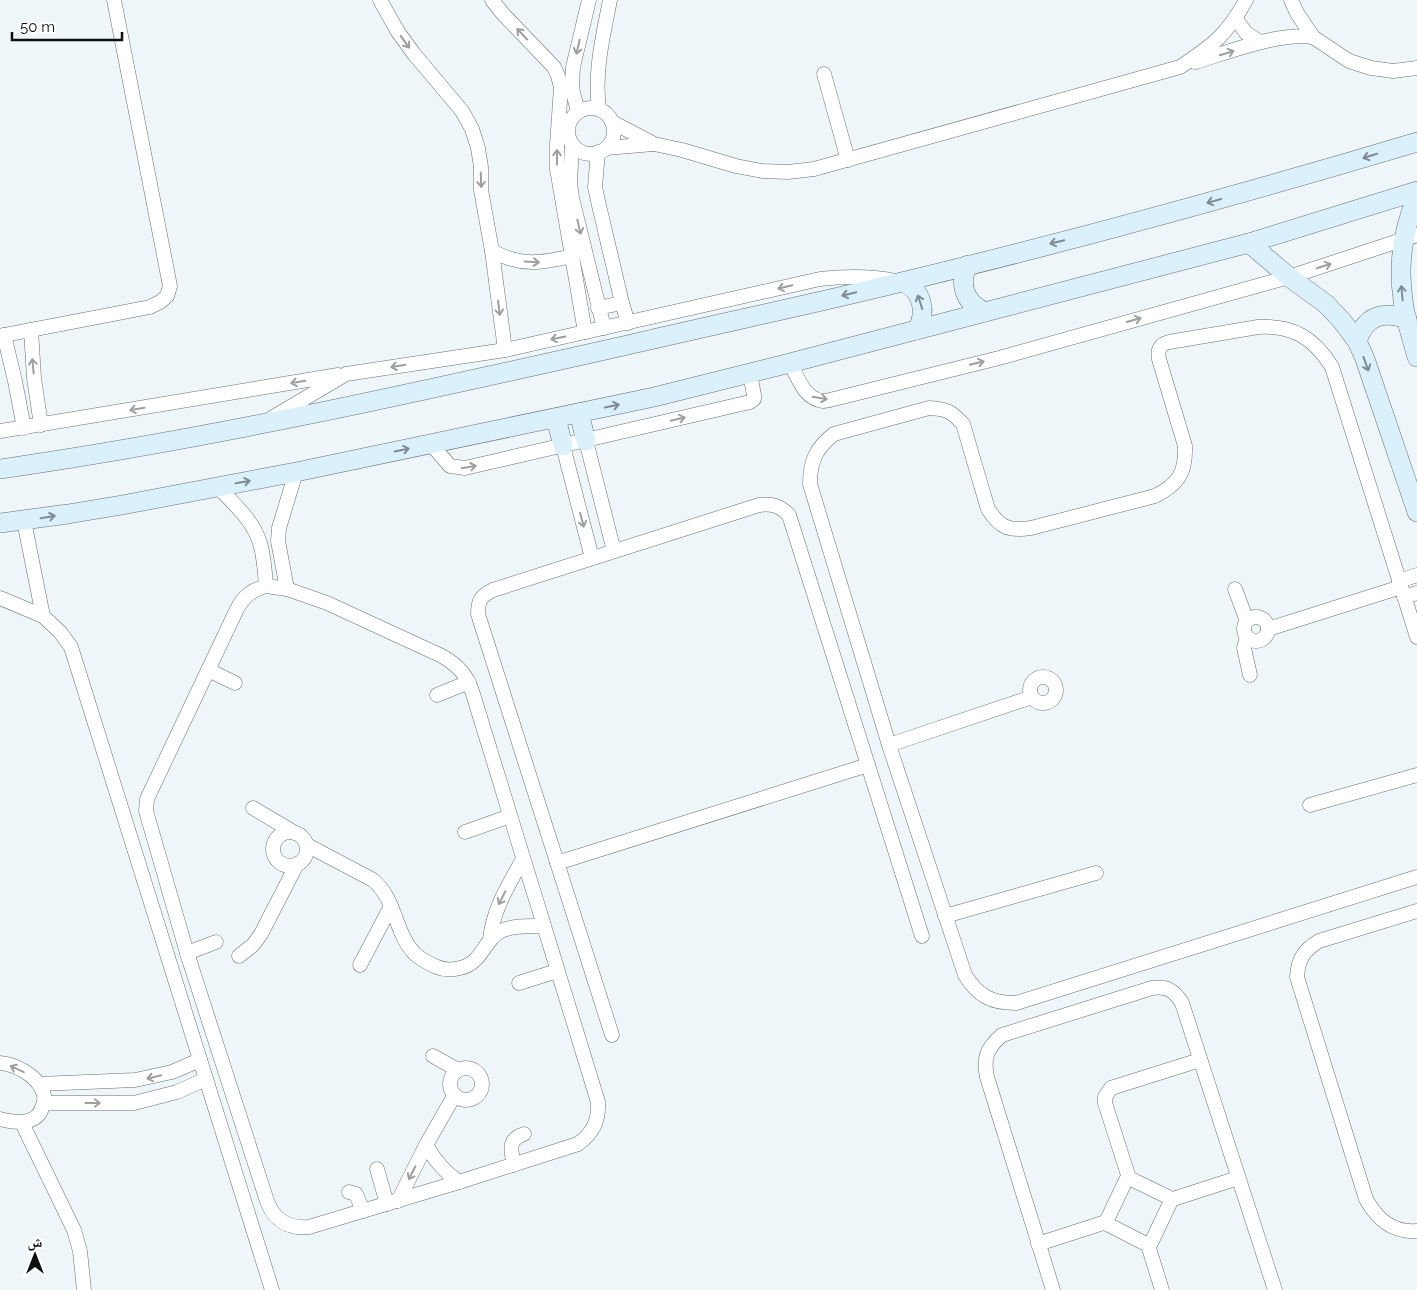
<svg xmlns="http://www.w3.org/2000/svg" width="1417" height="1290" font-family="Raleway,'Noto Naskh Arabic',sans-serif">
  <rect width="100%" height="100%" fill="#eef6f9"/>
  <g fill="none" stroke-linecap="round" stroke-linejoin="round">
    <!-- street casing -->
    <g stroke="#686f72" stroke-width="15">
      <g id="street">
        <polyline points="380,0 398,32 414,54 462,111 472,129 478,148 481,167 481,190 492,251 505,350"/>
        <polyline points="492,0 503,14 554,67 558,76 561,87 557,145 557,169 585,332"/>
        <polyline points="1291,0 1297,13 1313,37 1349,61 1371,68 1393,71 1417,68"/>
        <polyline points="1236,19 1246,33 1260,42"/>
        <path d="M 1195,62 C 1229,52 1279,32 1313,37"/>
        <polyline points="824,74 848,160"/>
        <circle cx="591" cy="131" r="23"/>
        <path d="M 599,109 C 594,72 603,36 610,0"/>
        <polyline points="578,111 573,93 572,84 573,67 589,0"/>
        <path d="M 612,122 L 654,144 L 682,150 L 736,166 L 762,171 L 788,172 L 814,169 L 1180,67 C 1212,46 1227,35 1246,0"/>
        <polyline points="572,144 570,183 572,198 604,328"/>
        <polyline points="606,148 653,144"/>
        <polyline points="598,152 595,187 598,201 622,303 628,323"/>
        <path d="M 492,251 C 522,267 541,263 573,256"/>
        <polyline points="598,308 622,303"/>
        <polyline points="31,330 34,378 41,425"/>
        <polyline points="4,335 15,381 24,428"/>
        <polyline points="0,336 150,307 160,302 167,296 170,286 114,0"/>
        <path d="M 790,363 C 798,377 804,399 823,401 C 827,401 833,399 838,398 L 999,358 L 1289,277 L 1417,235"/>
        <path d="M 270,419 L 346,374 L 505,350 L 820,279 C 846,276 871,276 896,281"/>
        <polyline points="0,431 338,375"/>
        <polyline points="586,441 614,551"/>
        <polyline points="431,444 450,466 465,468 750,402 754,399 754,395 750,374"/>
        <polyline points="563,446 592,558"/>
        <path d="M 217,486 C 233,503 253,520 260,543 C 264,556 265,572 266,586"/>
        <polyline points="24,521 43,616"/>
        <polyline points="1399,581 1417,575"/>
        <path d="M 266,586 L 287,589 L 327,603 L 442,656 C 459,666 467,675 473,694 L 598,1102 C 599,1121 593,1133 578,1144 L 459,1182 L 309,1227 C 288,1229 274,1220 267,1201 L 187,953 L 146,811 L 147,799 L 237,609 C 244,596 252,590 266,586 Z"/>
        <polyline points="287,589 278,541 279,528 296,472"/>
        <polyline points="1235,589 1247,621"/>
        <polyline points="1404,597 1417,593"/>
        <polyline points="0,598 43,616 60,632 71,647 272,1290"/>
        <circle cx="1256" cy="629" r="12"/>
        <polyline points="1268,629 1401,587"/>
        <polyline points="1247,637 1244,648 1250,675"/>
        <path d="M 1417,637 L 1332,367 C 1314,338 1293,325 1258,327 L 1169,342 C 1160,344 1157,350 1159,359 L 1185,446 C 1186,472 1179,484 1155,496 L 1031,528 C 1009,531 1000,528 988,509 L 963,424 C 951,411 947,409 929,408 L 834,434 C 816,448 810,461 810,484 L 889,745 L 965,975 C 978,996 991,1003 1016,1003 L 1417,877"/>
        <polyline points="208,670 235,683"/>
        <circle cx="1043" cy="690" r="13"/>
        <polyline points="437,695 469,682"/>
        <polyline points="889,745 1032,697"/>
        <polyline points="1310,805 1417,775"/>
        <polyline points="253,808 295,833"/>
        <polyline points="465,832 510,816"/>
        <circle cx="290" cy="849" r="17"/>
        <path d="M 307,845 L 373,880 C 396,899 395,933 414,953 C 420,959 430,964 437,967 C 444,970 452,970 460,968 C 483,963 483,940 501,931 C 513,925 530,926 543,926"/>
        <polyline points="557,863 868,765"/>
        <path d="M 1417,911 L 1319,941 C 1304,950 1298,959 1297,977 L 1366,1199 C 1377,1219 1392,1233 1417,1231"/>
        <polyline points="945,916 1096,873"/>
        <path d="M 490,940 C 493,909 508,886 523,859"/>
        <polyline points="187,953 216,942"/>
        <polyline points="239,956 253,945 261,934 297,864"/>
        <polyline points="360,965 391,906"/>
        <polyline points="519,983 557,971"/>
        <path d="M 612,1035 L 478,614 C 478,600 481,596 493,590 L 759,505 C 772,503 780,506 789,515 L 922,936"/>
        <polyline points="433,1056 458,1070"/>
        <path d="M 0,1063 C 15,1064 36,1075 42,1090 C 45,1095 45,1100 43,1105 C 38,1126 16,1123 0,1119"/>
        <circle cx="466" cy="1084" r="16"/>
        <polyline points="39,1084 135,1080 172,1072 200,1060"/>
        <polyline points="44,1103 134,1103 177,1092 206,1079"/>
        <polyline points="22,1123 74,1230 80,1251 84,1290"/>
        <path d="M 426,1145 C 435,1161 444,1172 459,1182"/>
        <path d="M 514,1165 C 511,1150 507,1140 524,1134"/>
        <polyline points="377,1169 387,1204"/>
        <polyline points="1129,1178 1126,1180 1106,1222 1107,1224 1148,1245 1151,1243 1170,1203 1170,1200 1168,1197 1129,1178 1105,1103 1105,1097 1111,1088 1200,1060"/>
        <polyline points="349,1192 356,1194 363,1211"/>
        <polyline points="1170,1200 1238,1178"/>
        <polyline points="398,1201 426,1145 454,1096"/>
        <polyline points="1038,1244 1106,1222"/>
        <polyline points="1148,1245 1162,1290"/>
        <path d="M 1053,1290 L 987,1077 C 983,1057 987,1048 1002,1035 L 1152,988 C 1167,986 1174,990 1182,1003 L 1275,1290"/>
      </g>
    </g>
    <!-- secondary casing -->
    <g stroke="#686f72" stroke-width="20">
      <g id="secondary">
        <path d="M 1417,197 C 1403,229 1398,265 1403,300 C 1405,319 1412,338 1417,357"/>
        <polyline points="1249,243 1289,277 1326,304 1342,321 1357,341 1365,359 1417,512"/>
        <path d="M 968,265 C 958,284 965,303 985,312"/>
        <path d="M 902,282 C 923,290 927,312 917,330"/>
        <path d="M 1357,341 C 1366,315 1383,311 1407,319"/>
        <polyline points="579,413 586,441"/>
        <polyline points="556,418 563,446"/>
        <path d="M 0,469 C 217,438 432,389 645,341 C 731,321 817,303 902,282 C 1075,240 1247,193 1417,142"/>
        <polyline points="0,523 68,514 122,505 296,472 654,397 790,363 1249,243 1417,191"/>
      </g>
    </g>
    <!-- street -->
    <use href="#street" stroke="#fff" stroke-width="14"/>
    <!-- secondary -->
    <use href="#secondary" stroke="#daf1fb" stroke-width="19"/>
  </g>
  <!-- one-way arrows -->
  <defs><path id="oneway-shaft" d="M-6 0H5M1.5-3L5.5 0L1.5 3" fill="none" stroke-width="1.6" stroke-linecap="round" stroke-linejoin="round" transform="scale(1.25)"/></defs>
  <g stroke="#9e9fa0">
    <use href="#oneway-shaft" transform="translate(522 34) rotate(-133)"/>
    <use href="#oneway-shaft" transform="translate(405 42) rotate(55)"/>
    <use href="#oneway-shaft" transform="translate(578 47) rotate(103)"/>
    <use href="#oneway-shaft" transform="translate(1227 53) rotate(-17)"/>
    <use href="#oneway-shaft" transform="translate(557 157) rotate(-90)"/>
    <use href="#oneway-shaft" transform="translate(481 180) rotate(88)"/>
    <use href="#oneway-shaft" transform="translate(579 227) rotate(77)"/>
    <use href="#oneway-shaft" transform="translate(532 262) rotate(3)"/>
    <use href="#oneway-shaft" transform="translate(1324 266) rotate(-18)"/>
    <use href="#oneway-shaft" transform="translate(785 287) rotate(167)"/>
    <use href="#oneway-shaft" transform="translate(499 308) rotate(83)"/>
    <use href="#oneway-shaft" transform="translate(1134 320) rotate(-16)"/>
    <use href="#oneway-shaft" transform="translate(558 338) rotate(168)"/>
    <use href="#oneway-shaft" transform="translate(977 363) rotate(-14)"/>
    <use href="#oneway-shaft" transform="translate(33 366) rotate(-95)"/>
    <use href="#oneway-shaft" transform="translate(398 366) rotate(171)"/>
    <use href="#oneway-shaft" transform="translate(298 382) rotate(170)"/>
    <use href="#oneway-shaft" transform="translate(820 398) rotate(9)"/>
    <use href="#oneway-shaft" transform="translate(137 409) rotate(170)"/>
    <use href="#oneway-shaft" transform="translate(678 419) rotate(-13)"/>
    <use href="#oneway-shaft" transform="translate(469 467) rotate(-9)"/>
    <use href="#oneway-shaft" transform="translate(582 520) rotate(75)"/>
    <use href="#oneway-shaft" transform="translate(502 898) rotate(117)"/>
    <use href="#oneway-shaft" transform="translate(17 1069) rotate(-155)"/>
    <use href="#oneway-shaft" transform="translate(154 1077) rotate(167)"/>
    <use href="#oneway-shaft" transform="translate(93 1103)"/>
    <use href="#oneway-shaft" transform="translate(412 1173) rotate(117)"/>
  </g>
  <g stroke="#7e8b92">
    <use href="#oneway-shaft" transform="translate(1370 156) rotate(163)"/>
    <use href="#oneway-shaft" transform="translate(1214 201) rotate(165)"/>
    <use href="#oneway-shaft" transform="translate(1057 242) rotate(166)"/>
    <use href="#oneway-shaft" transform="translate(1402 293) rotate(-95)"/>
    <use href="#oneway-shaft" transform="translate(849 294) rotate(167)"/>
    <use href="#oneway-shaft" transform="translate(920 302) rotate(-108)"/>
    <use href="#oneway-shaft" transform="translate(1366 364) rotate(70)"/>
    <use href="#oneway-shaft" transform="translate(612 406) rotate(-12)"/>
    <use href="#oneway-shaft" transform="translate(402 450) rotate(-12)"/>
    <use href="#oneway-shaft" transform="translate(243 482) rotate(-10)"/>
    <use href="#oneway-shaft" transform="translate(48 517) rotate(-9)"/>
  </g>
  <!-- north arrow -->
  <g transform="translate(35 1255)" stroke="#ffffff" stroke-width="4" paint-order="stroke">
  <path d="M0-4L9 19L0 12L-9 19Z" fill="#0d0f11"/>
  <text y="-8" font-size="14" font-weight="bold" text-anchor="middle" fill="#0d0f11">ش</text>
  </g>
  <!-- scale -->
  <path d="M12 32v8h110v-8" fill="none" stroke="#0d0f11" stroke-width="2.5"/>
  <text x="20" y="32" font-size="15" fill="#0d0f11" stroke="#ffffff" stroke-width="4" paint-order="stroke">50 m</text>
</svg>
